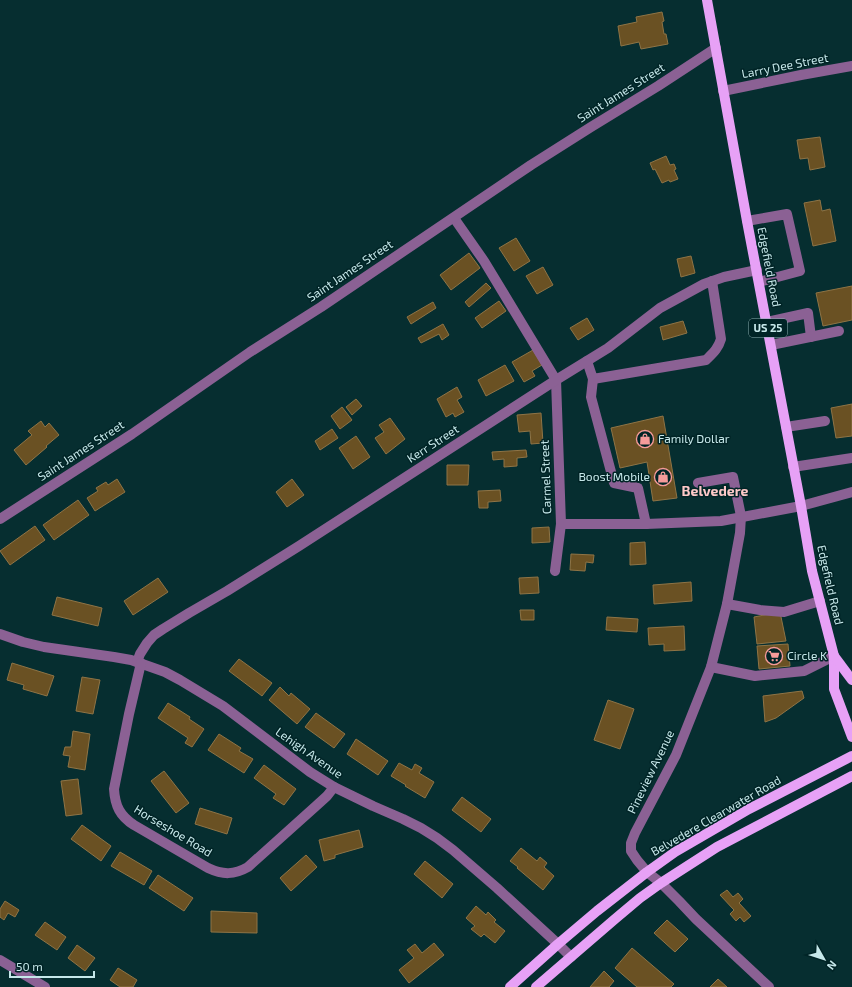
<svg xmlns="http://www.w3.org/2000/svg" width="852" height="987" font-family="'Exo 2',sans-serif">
  <rect width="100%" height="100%" fill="#062e30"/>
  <!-- building -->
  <g fill="#6a5123" stroke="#8e7446">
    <polygon points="662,12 664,21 662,22 664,34 666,34 668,44 641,49 639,42 621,46 618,26 637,22 636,17"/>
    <polygon points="820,137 825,167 810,170 808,158 800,159 797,140"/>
    <polygon points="666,156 670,165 674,164 676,169 674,170 678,179 670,182 669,180 662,183 655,169 653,170 650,163"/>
    <polygon points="820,200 822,211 830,209 836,241 813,246 804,203"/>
    <polygon points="516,238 530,261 514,271 499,248"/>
    <polygon points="469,253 480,268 451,290 440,275"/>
    <polygon points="691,256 695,273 681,277 677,259"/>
    <polygon points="543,267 553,285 537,294 526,276"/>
    <polygon points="486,283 491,288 469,307 465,302"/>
    <polygon points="852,286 852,320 823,326 816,293"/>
    <polygon points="499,301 506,311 482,328 475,318"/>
    <polygon points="433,302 436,308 411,324 407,317"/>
    <polygon points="587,318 594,330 578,340 570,328"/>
    <polygon points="683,321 687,333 663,340 660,327"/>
    <polygon points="443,324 449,335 442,340 439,334 421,343 418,338"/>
    <polygon points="533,350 542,365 532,371 535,376 524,382 512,362"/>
    <polygon points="505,365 514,381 486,396 478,380"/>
    <polygon points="457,387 462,397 457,400 464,412 455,417 453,413 446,417 437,399"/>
    <polygon points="356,399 362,406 352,415 346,407"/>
    <polygon points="852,404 852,436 836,438 831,408"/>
    <polygon points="342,407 352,420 340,429 331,416"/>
    <polygon points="541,413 543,443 531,444 530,431 519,432 517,415"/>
    <polygon points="663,416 677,498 653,501 647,462 620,468 611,428"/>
    <polygon points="390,418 405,439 386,454 375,438 384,432 379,425"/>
    <polygon points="41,421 45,427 49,423 59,435 46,446 47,447 26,465 14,450 32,435 28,431"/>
    <polygon points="332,429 338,438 320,450 315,441"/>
    <polygon points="356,436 370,457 353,469 339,448"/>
    <polygon points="526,450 527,457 517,458 517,466 504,467 504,459 493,460 492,452"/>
    <polygon points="447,465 469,465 468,485 447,485"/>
    <polygon points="117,479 125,492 95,511 87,498 98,491 96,488 106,482 108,485"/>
    <polygon points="292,479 304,495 287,507 276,492"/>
    <polygon points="500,490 501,501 488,502 488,508 479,508 478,491"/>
    <polygon points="78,500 89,515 54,540 43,525"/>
    <polygon points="35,526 45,540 10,565 0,551"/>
    <polygon points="549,527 550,542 532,543 532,528"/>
    <polygon points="645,542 646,564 630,565 630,543"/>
    <polygon points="571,554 594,555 593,563 586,562 585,571 570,570"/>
    <polygon points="538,577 539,593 520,594 519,578"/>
    <polygon points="158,578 168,592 133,615 124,601"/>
    <polygon points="691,582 692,601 654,604 653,585"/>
    <polygon points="57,597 102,608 98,626 52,615"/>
    <polygon points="520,610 534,610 534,620 521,620"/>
    <polygon points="780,612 786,641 757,644 754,617"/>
    <polygon points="607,617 638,619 637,632 606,630"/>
    <polygon points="684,626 685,650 664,651 664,644 649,645 648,628"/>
    <polygon points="788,644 790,666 759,669 757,646"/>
    <polygon points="239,659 272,683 262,696 229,671"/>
    <polygon points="12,663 54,676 47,696 23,689 24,685 7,680"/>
    <polygon points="82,677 100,680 93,714 76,711"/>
    <polygon points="280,687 289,696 291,693 310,709 297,724 269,700"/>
    <polygon points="802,691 804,698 776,718 765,722 763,696"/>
    <polygon points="608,700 634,709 620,749 594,740"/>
    <polygon points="168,703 190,717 189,719 204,729 192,747 185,743 188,738 158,718"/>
    <polygon points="316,713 345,734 334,748 305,727"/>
    <polygon points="73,731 90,734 85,770 68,767 70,756 63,755 65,747 71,747"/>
    <polygon points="219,734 241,748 239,751 253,759 244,773 208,750"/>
    <polygon points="356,739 388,761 378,775 347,754"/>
    <polygon points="399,763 412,770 415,764 422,768 419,773 434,782 425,798 405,786 406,785 391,776"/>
    <polygon points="264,765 296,789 284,805 273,798 276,794 254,778"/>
    <polygon points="164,771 189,803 176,813 151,781"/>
    <polygon points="78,779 82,814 66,816 61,781"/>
    <polygon points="462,797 491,819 481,832 452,810"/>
    <polygon points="200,808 232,818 227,834 195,824"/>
    <polygon points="82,825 111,846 101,861 71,839"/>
    <polygon points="359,830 363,847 335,855 335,858 324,861 319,840"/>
    <polygon points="521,848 537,861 540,857 547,863 544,867 554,876 543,890 517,868 518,867 510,861"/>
    <polygon points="120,852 152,871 144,885 111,866"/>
    <polygon points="306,855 317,867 291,891 280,878"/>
    <polygon points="425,861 453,884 442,898 414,874"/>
    <polygon points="158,875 193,898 184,911 149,888"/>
    <polygon points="727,890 733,897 738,893 743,899 739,903 751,916 744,922 740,917 736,921 730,914 734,910 720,895"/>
    <polygon points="5,901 19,910 15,917 8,913 4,920 0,917 0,909"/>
    <polygon points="476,906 486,915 488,912 496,920 494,922 505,931 495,943 484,934 481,937 471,929 475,926 466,918"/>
    <polygon points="211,911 257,913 257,933 211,932"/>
    <polygon points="667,920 688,939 675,952 654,933"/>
    <polygon points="45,922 66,937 57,950 35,935"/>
    <polygon points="434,943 444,955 409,983 399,970 414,958 407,950 415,944 422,953"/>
    <polygon points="77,945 95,958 85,971 68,958"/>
    <polygon points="632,948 674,984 671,987 637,987 615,968"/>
    <polygon points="118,968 137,980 133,987 120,987 110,980"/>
    <polygon points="604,971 614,981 609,987 590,987"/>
    <polygon points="718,979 727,987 710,987"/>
  </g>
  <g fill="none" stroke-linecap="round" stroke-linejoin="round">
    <!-- minor -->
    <g stroke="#8b6194" stroke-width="10">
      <polyline points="723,91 801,75 852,66"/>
      <polyline points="454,218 484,261 556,380 561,524 555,571"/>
      <polyline points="747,221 787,214 800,271 759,282"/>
      <polyline points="767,322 808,313 811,337"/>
      <polyline points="771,345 839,331"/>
      <path d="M 587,361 L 593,379 L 706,360 C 713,353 718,349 721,339 L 712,281"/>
      <polyline points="593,379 591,397 614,483 638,488 646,524"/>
      <polyline points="786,427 825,421"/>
      <polyline points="793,467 852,458"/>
      <polyline points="698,483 733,477 741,516 740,533 727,604 711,667 676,755 635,833 631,843 631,851 637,860 647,872 661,883 679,901 696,919 769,987"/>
      <polyline points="0,519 132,434 250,352 321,307 531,165 591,127 658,86 716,48"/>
      <polyline points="561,524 646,524 721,521 801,506 852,492"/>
      <polyline points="727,604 760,610 784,612 820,601"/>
      <polyline points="0,634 23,642 44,647 114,657 131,660 165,672 180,680 223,706 310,772 334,787 373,806 403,819 421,828 437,838 453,850 497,888 558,944 571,957"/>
      <polyline points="137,662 140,654 147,643 154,635 163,629 189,613 227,591 299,546 556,380 608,348 660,308 704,284 724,277 757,270"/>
      <path d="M 141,663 L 129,714 L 114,789 C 115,806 120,816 134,825 L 208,868 C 223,875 234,875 248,867 L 316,806 L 327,796 L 334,787"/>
      <polyline points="711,667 755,676 804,671 834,656"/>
      <polyline points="0,960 45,987"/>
    </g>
    <!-- major -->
    <g stroke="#e7a1f6" stroke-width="10">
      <polyline points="707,0 747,221 801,506 812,571 834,656 834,689 852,737"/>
      <polyline points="834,656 852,680"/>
      <polyline points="510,987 558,944 597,911 647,872 675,852 749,809 852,756"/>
      <polyline points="536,987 615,919 640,898 661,883 717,847 852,776"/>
    </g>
  </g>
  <!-- icons -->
  <defs>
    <g id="shop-ring" transform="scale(0.9)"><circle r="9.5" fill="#002426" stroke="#f59b9a" stroke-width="1.5"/><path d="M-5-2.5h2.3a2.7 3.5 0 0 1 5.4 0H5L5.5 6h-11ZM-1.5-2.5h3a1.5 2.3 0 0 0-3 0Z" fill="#f59b9a"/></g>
    <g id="supermarket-ring" transform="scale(0.9)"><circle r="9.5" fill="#002426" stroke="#f59b9a" stroke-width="1.5"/><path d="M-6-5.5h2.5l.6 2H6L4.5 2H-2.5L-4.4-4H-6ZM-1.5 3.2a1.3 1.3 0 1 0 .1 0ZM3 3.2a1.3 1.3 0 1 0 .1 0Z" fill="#f59b9a"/></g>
  </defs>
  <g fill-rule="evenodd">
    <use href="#shop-ring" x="645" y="439"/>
    <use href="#shop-ring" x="663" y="477"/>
    <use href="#supermarket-ring" x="774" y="656"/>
  </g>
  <g text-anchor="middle" stroke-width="3" stroke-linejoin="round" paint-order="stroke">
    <!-- shield labels -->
    <rect fill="#002426" stroke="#8badaf" stroke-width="1" x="749" y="319" width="38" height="18" rx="3"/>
    <g font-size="11" font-weight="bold" fill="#c6e8ea">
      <text x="768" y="332">US 25</text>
    </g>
    <!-- street labels -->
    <g font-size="12" fill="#c6e8ea" stroke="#002426">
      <text transform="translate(785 66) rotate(-11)" y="4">Larry Dee Street</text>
      <text transform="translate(621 93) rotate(-32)" y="4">Saint James Street</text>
      <text transform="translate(769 267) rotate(79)" y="4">Edgefield Road</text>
      <text transform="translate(350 271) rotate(-34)" y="4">Saint James Street</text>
      <text transform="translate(433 444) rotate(-33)" y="4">Kerr Street</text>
      <text transform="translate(81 451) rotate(-33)" y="4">Saint James Street</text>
      <text transform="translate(546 477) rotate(-92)" y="4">Carmel Street</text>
      <text transform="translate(830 585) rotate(77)" y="4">Edgefield Road</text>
      <text transform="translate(309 753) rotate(35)" y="4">Lehigh Avenue</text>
      <text transform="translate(651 772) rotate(-64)" y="4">Pineview Avenue</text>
      <text transform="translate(716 816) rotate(-30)" y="4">Belvedere Clearwater Road</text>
      <text transform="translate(173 831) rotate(31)" y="4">Horseshoe Road</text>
    </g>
    <!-- poi labels -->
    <g font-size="12" fill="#c6e8ea" stroke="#002426" text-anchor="start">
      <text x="658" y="443">Family Dollar</text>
      <text x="650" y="481" text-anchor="end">Boost Mobile</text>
      <text x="787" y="660">Circle K</text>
    </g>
    <!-- quarter labels -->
    <g font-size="14" font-weight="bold" fill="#fec9c8" stroke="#002426">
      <text x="715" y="496">Belvedere</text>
    </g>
  </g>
  <!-- north arrow -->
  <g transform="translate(824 959) rotate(129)" stroke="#002426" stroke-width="3" paint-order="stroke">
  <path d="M0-3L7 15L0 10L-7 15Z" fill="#c6e8ea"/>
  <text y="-6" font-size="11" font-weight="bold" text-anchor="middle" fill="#c6e8ea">N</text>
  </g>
  <!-- scale -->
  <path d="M10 971v6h84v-6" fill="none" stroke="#c6e8ea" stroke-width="2"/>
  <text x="16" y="971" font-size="12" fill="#c6e8ea" stroke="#002426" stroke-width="3" paint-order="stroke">50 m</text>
</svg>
